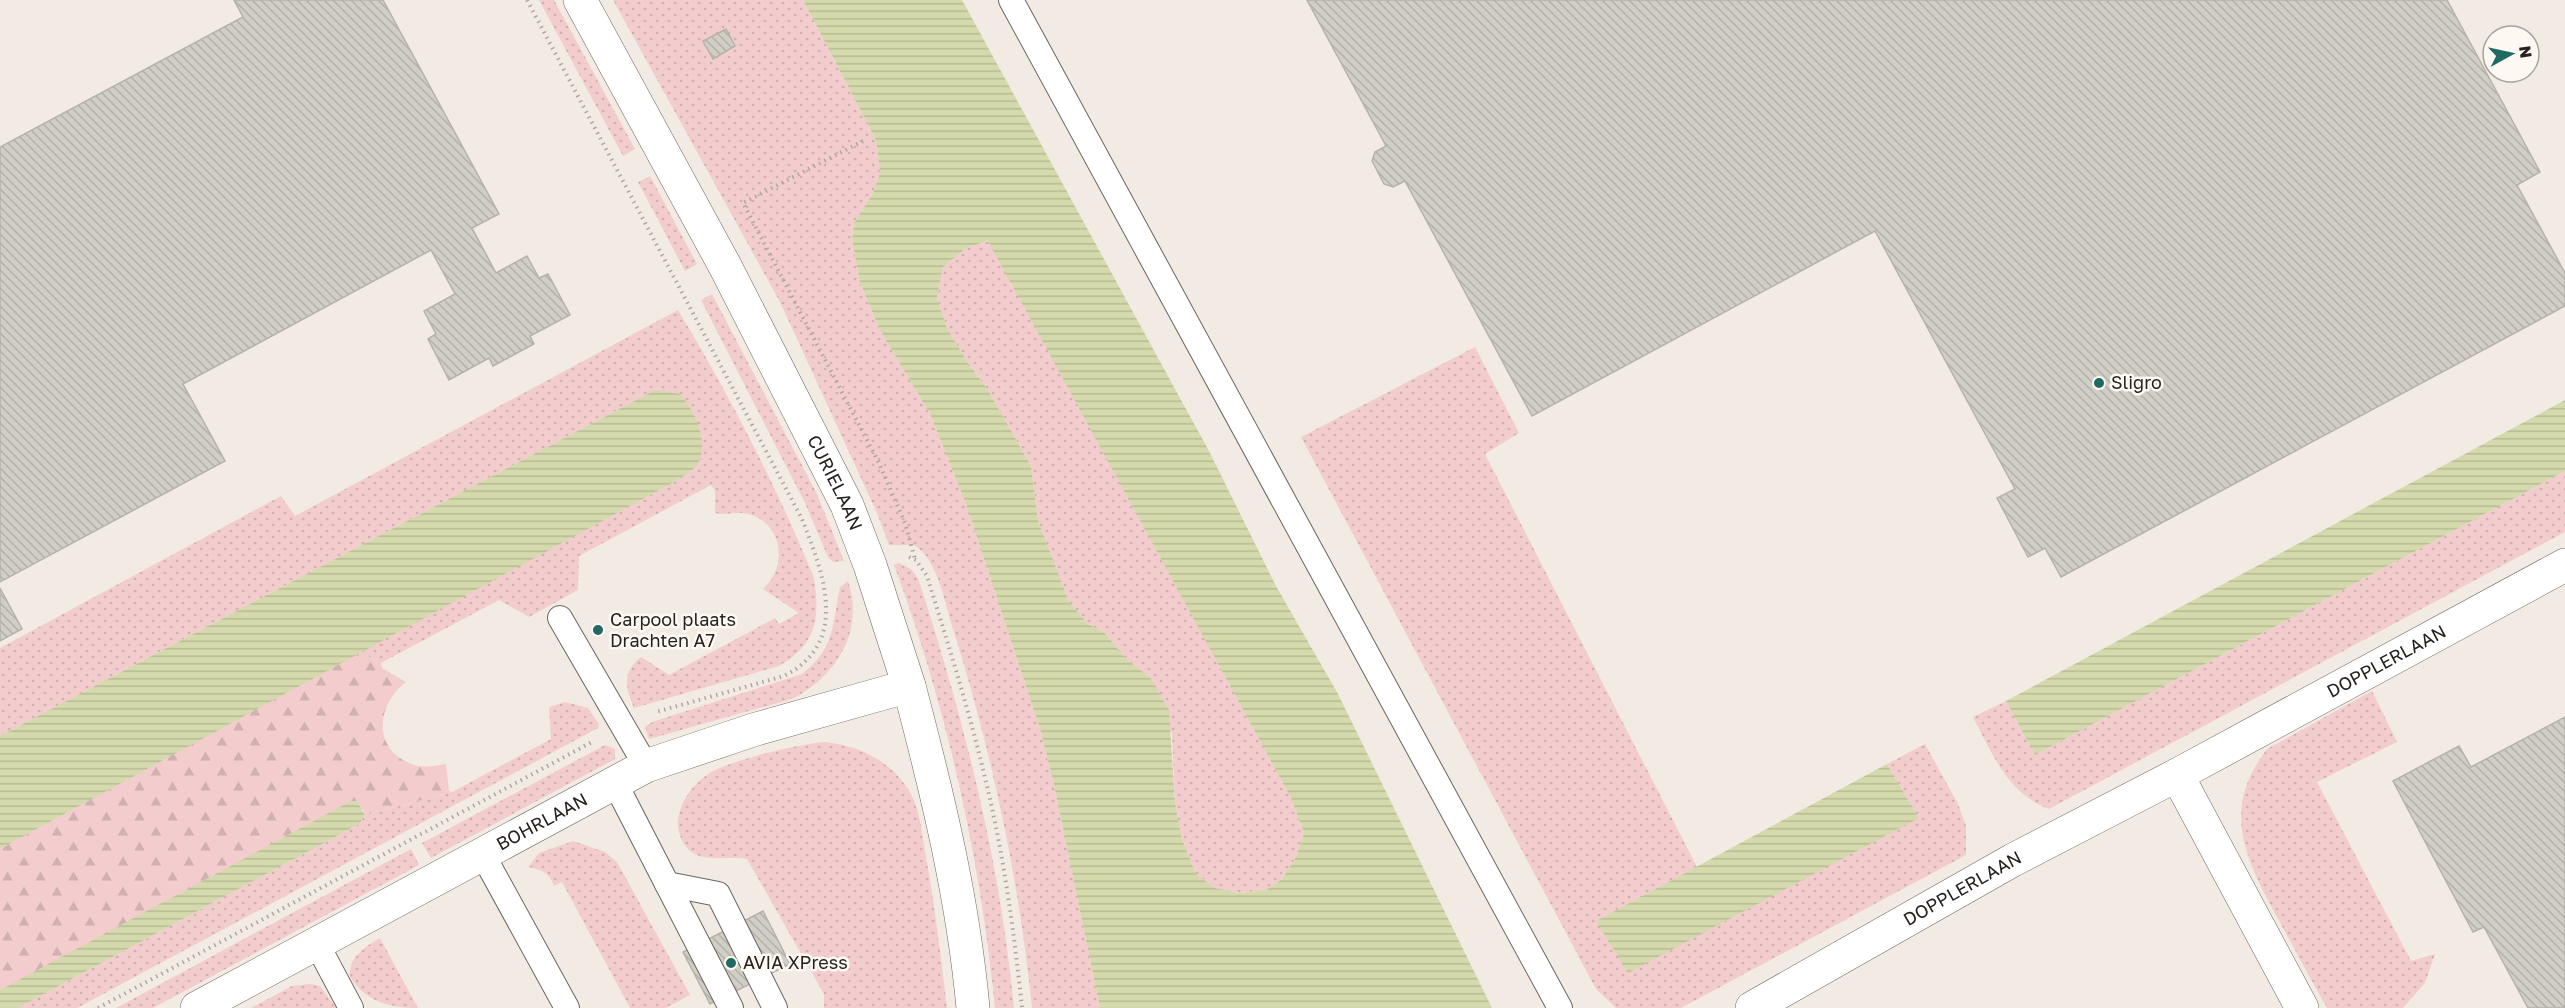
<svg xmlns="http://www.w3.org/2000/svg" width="2565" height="1008" font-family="'Golos Text',sans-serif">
  <defs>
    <pattern id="grass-dots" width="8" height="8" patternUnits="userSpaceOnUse" patternTransform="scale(1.5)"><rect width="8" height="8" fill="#f3cdcd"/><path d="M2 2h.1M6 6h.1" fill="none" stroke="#d0b0b0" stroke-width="1.8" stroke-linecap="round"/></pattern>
    <pattern id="forest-firs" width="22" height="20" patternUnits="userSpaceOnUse" patternTransform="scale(1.5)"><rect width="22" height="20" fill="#f3cdcd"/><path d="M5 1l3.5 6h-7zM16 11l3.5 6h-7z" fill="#d0b0b0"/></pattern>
    <pattern id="water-rules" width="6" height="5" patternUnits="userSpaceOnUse" patternTransform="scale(1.5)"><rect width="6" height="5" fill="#d4daac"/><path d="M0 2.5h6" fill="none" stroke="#b6bb94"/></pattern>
    <pattern id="building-back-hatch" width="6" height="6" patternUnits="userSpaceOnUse" patternTransform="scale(1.5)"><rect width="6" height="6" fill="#d1cec6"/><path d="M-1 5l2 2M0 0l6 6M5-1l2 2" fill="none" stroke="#b3b1aa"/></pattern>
  </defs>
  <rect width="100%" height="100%" fill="#f2ebe4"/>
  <!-- grass -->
  <g fill="url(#grass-dots)">
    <polygon points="539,0 554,0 635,149 623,156"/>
    <path d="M 613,0 L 803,0 L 876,140 L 880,173 L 873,193 L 854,223 L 852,238 L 860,283 L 880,330 L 930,414 L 966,504 L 1040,729 L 1053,780 L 1100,1008 L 1032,1008 C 1019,879 992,753 953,629 C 944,602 939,561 914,545 L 889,545 L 877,513 L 780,302 Z"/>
    <polygon points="650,176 697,264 685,271 638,182"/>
    <polygon points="989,241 1291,798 1304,833 1296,857 1282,879 1266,890 1240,893 1215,888 1196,874 1182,839 1175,803 1172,734 1150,677 1127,660 1104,632 1088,624 1069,602 1038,520 1031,466 988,390 966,360 947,328 937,298 943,267 966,248"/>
    <polygon points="712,294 817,494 844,561 833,562 828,557 805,503 701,300"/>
    <path d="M 678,310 C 730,396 776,485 814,578 C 820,619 817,644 779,666 L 634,708 C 626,688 621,673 641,657 L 669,675 L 775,618 L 779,624 L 799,613 L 763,589 C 787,568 784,527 752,515 C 737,510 727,516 715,513 L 715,490 L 711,485 L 579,556 L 578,590 L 529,617 L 499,600 L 381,663 L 360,652 L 676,481 L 697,465 L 655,390 L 0,736 L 0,648 L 281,496 L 295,516 Z"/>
    <polygon points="1475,347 1519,433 1485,454 1697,867 1596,921 1919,818 1887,764 1925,744 1958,804 1966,826 1966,855 1681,1008 1616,1008 1596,989 1301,437"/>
    <path d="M 2565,471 L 2565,532 L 2049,809 C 2007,793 1993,755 1973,717 L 2006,701 L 2035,755 Z"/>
    <path d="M 899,563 L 911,569 L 918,578 C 964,719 1000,860 1014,1008 L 995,1008 C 980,857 947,708 894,565 Z"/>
    <path d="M 848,581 C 865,631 836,677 792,699 L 649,739 L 645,727 L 652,722 L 802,674 C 836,647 832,625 840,587 Z"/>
    <path d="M 2372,691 L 2397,742 L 2317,782 L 2411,961 L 2435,954 L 2425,983 L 2403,1008 L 2327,1008 C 2310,978 2294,948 2278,919 C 2245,858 2220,810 2267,749 Z"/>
    <polygon points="565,702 588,708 599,724 598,728 77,1008 18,1008 359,824 365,815 452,792 551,739 549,707"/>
    <path d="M 824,742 C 860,745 893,762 911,794 C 921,813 922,836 926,857 C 935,907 941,958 947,1008 L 824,1008 L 824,994 L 747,859 C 731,856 707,862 693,853 C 683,847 677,832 678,821 C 680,802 693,783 710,773 C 731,760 798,744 824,742 Z"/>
    <polygon points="605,745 615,749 615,759 431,858 422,843"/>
    <path d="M 573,841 L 605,852 L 617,862 L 690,995 L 666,1008 L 630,1008 L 562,882 L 554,886 C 549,872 542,870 528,867 L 539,853 Z"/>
    <polygon points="411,849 419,865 153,1008 116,1008"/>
    <path d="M 380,938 L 418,1008 C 390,1008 366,1002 350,977 C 348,957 365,947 380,938 Z"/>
    <polygon points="310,984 320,986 336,1008 251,1008 292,986"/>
  </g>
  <!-- forest -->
  <path fill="url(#forest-firs)" d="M 360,652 L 381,663 L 382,668 L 406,682 C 378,703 371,746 409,763 C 421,769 433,766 446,764 L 449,791 L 452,792 L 365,815 L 363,809 L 0,990 L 0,849 Z"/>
  <!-- water -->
  <g fill="url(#water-rules)" fill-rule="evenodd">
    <path d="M 803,0 L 962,0 L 1209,451 L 1276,586 L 1338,694 L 1492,1008 L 1100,1008 L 1053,780 L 1040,729 L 966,504 L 930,414 L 880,330 L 860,283 L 852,239 L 854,223 L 873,193 L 880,173 L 876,140 ZM 988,241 L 1291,798 L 1304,833 L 1296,857 L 1282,879 L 1266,890 L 1240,893 L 1215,888 L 1196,874 L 1182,839 L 1175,803 L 1169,710 L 1150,677 L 1127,660 L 1104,632 L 1088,624 L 1069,602 L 1038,520 L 1031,466 L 988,390 L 966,360 L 947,328 L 937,298 L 943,267 L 966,248 Z"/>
    <path d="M 655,390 L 680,394 C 694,411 710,440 698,463 C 695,470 683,476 676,481 L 0,849 L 0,736 Z"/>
    <polygon points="2565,400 2565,471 2035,755 2006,701"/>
    <polygon points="1887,764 1919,818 1628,973 1596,921"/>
    <polygon points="351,801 357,801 365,815 359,824 18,1008 0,1008 0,990"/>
  </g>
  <!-- building -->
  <g fill="url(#building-back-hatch)" stroke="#b5b2aa" stroke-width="1.5">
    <polygon points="234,0 383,0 499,214 472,228 496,273 527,256 539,278 548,274 570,315 530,336 534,344 493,366 489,358 449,380 428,339 436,334 424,311 455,294 431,250 183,384 225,461 0,582 0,147 243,17"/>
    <polygon points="1307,0 2447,0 2540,172 2517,185 2565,273 2565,306 2061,577 2045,548 2028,557 1997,498 2015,489 1875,231 1532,416 1405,181 1393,187 1384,184 1372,161 1375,152 1386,146"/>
    <polygon points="726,29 735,46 713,59 703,41"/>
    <polygon points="0,588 22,629 0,641"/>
    <polygon points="2565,717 2565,1008 2528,1008 2484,927 2473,932 2393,781 2459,746 2471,767"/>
    <polygon points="763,911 790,964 710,1004 683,952"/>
  </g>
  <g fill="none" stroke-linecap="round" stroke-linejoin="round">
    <!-- service casing -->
    <g stroke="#6b655f" stroke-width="26">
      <g id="service">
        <polyline points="1011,0 1560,1008"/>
        <polyline points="560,618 646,766"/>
        <polyline points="615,783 731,1008"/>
        <polyline points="483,855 567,1008"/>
        <polyline points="667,884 718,894 775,1008"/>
        <polyline points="317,944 351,1008"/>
      </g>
    </g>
    <!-- minor casing -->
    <g stroke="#6b655f" stroke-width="34">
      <g id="minor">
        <path id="s1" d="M 580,0 L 725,266 L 847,505 L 870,565 L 909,686"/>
        <polyline points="2177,775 2302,1008"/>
        <path id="s2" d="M 1752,1008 L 2013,860 L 2177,775 L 2565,565"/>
      </g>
    </g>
    <!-- secondary casing -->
    <g stroke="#6b655f" stroke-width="34">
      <g id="secondary">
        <path id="s3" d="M 197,1008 L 646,766 L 753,730 L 909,686 C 937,792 963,898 973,1008"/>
      </g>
    </g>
    <!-- path -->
    <g stroke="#aca7a1" stroke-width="4" stroke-dasharray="1.5 4.5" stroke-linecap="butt">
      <path d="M 527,0 L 802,519 C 823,573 851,642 784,676 L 656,712"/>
      <polyline points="863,141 743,203 879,463 905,523 915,559"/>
      <path d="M 909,557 L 916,560 L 927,576 C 948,644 970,713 986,782 C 1004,856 1014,932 1022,1008"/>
      <polyline points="98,1008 592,742"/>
    </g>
    <!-- service -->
    <use href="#service" stroke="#fff" stroke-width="24"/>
    <!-- minor -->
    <use href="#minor" stroke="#fff" stroke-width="33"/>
    <!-- secondary -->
    <use href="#secondary" stroke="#fff" stroke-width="33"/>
  </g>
  <!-- markers -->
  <g fill="#206a64" stroke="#fef8f3" stroke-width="2">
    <circle cx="2099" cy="383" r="6"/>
    <circle cx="598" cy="630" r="6"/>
    <circle cx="731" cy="963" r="6"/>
  </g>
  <g text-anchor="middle" stroke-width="5" stroke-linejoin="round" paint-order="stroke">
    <!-- poi labels -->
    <g font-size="18" fill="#25221f" stroke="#fef8f3" text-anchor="start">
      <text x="2111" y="389">Sligro</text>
      <text x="610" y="626">Carpool plaats<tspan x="610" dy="21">Drachten A7</tspan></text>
      <text x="743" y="969">AVIA XPress</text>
    </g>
    <!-- street labels -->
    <g font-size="18" fill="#25221f" stroke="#fef8f3">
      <text dy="6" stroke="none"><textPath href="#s1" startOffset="546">CURIELAAN</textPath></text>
      <text dy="6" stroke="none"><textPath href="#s2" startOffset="723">DOPPLERLAAN</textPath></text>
      <text dy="6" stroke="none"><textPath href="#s3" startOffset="392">BOHRLAAN</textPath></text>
      <text dy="6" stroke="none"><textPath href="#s2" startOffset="242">DOPPLERLAAN</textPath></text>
    </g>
  </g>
  <!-- north arrow -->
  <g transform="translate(2511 54) rotate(82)"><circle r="28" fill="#fef8f3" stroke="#a7a29e" stroke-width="1.5"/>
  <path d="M0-4.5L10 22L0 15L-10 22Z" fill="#206a64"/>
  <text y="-9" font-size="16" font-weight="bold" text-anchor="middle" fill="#25221f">N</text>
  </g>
</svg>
